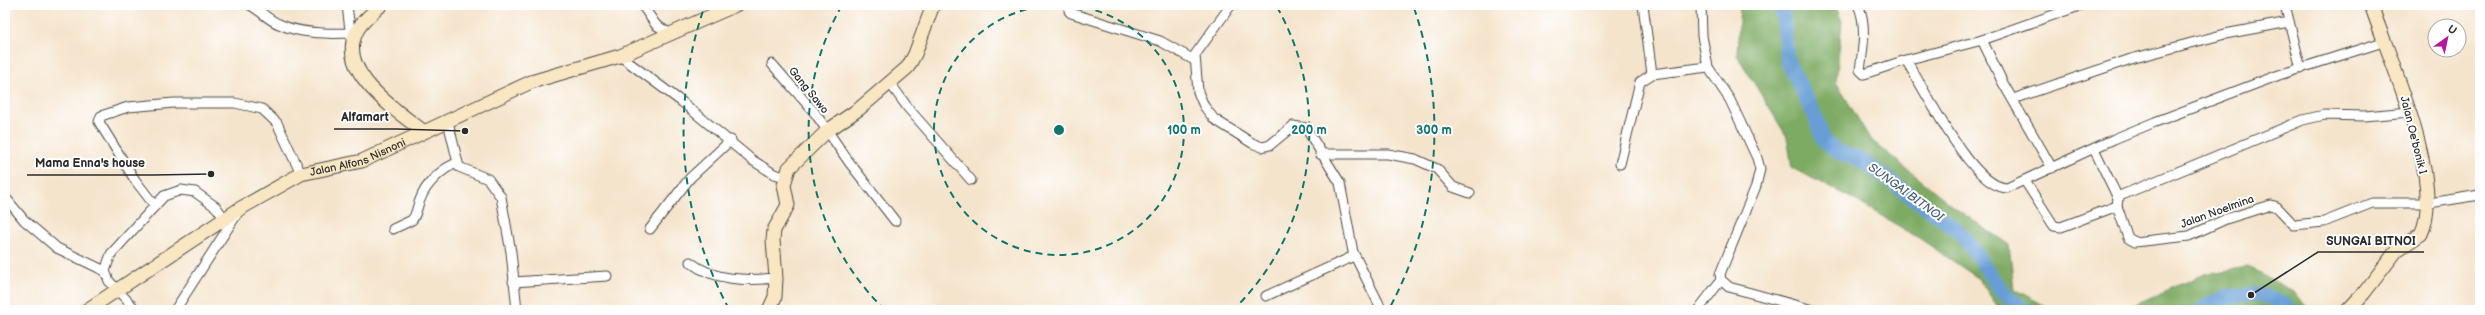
<svg xmlns="http://www.w3.org/2000/svg" width="2485" height="315" font-family="'Balsamiq Sans',sans-serif">
  <rect width="100%" height="100%" fill="#fff"/>
  <filter id="ink" filterUnits="userSpaceOnUse"><feTurbulence type="fractalNoise" baseFrequency=".025" numOctaves="2"/><feDisplacementMap in="SourceGraphic" scale="8" xChannelSelector="R" yChannelSelector="G"/><feConvolveMatrix kernelMatrix="1 2 1 2 8 2 1 2 1" color-interpolation-filters="sRGB"/></filter>
  <filter id="wash" filterUnits="userSpaceOnUse"><feTurbulence type="fractalNoise" baseFrequency=".012" numOctaves="4" result="noise"/><feDisplacementMap in="SourceGraphic" scale="16" xChannelSelector="R" yChannelSelector="G"/><feGaussianBlur stdDeviation="0.9" result="paint"/><feColorMatrix in="noise" values="0 0 0 0 0 0 0 0 0 0 0 0 0 0 0 0 0 1.4 0 .05"/><feComposite in="paint" operator="in"/></filter>
  <g filter="url(#wash)">
    <rect width="100%" height="100%" fill="#f5e4cc"/>
    <!-- forest -->
    <g fill="#7eab64" stroke="#546b48">
      <polygon points="1740,5 1835,5 1842,21 1836,82 1870,139 1958,210 2009,245 2014,289 2051,309 2059,310 2000,310 1978,278 1919,238 1853,199 1792,168 1787,137 1737,55"/>
      <polygon points="2248,267 2294,292 2308,310 2122,310 2204,274"/>
    </g>
    <g fill="none" stroke-linecap="round" stroke-linejoin="round">
      <!-- river -->
      <g stroke="#689ed5" stroke-width="15">
        <path d="M 1782,5 L 1787,60 L 1815,116 L 1824,142 L 1840,153 L 1859,159 L 1867,164 L 1955,228 C 1984,256 1988,286 2025,310"/>
        <path d="M 2202,310 C 2226,290 2267,289 2291,310"/>
      </g>
    </g>
  </g>
  <g filter="url(#ink)">
    <g fill="none" stroke-linecap="round" stroke-linejoin="round">
      <!-- street casing -->
      <g stroke="#494743" stroke-width="11">
        <g id="street">
          <path d="M 250,5 C 260,10 268,20 279,24 C 300,34 328,34 351,33"/>
          <polyline points="347,5 351,39"/>
          <polyline points="642,5 656,25 669,33"/>
          <polyline points="1070,5 1069,11 1071,13 1160,41 1194,60"/>
          <polyline points="1231,5 1195,55 1198,92 1204,106 1214,119 1252,143 1262,147 1270,145 1293,126 1306,128 1340,183 1353,252 1382,310"/>
          <polyline points="1643,5 1652,74"/>
          <polyline points="1701,5 1702,36 1708,67 1730,100 1757,158 1760,169 1756,186 1720,274 1721,280 1729,287 1813,310"/>
          <path d="M 1858,5 C 1867,23 1863,50 1860,70 L 1864,74 L 1906,60 L 1982,40 L 2082,5"/>
          <polyline points="2285,5 2301,69"/>
          <polyline points="1982,40 2003,83 2052,168"/>
          <polyline points="620,56 682,102 752,160 774,174 785,177"/>
          <path d="M 1906,60 C 1924,88 1972,188 2007,188 L 2114,139 L 2155,122 L 2279,75 L 2383,42"/>
          <polyline points="772,64 815,113 849,162 895,221"/>
          <polyline points="890,83 908,108 971,180"/>
          <polyline points="2013,99 2131,59 2225,34 2289,22"/>
          <polyline points="448,122 459,167 488,179 501,197 511,252 517,310"/>
          <polyline points="2094,149 2118,198"/>
          <polyline points="1320,154 1388,154 1415,159 1437,169 1453,187 1470,193"/>
          <polyline points="1620,164 1640,82 1652,74 1708,67"/>
          <polyline points="2025,181 2054,226 2061,227 2117,206 2118,198 2122,195 2303,120 2324,115 2365,116 2409,112"/>
          <polyline points="5,197 24,220 57,248 105,271"/>
          <polyline points="155,206 135,180 99,122 101,116 128,107 174,103 235,103 262,109 277,123 301,174"/>
          <polyline points="2117,206 2128,238 2135,242 2189,236 2226,219 2271,205 2277,207 2294,225 2324,222 2372,203 2429,203 2480,195"/>
          <path d="M 393,229 L 412,220 C 417,214 417,206 420,200 C 425,185 442,168 457,163"/>
          <polyline points="650,229 690,178 731,140"/>
          <path d="M 690,262 C 714,281 747,281 776,278"/>
          <polyline points="513,282 607,276"/>
          <polyline points="1266,296 1354,256"/>
          <polyline points="136,310 109,281 105,271 111,254 164,196 181,190 195,192 216,207 225,219"/>
          <polyline points="175,310 239,211"/>
          <polyline points="1698,310 1721,280"/>
        </g>
      </g>
      <!-- secondary casing -->
      <g stroke="#494743" stroke-width="15">
        <g id="secondary">
          <path d="M 381,5 C 373,13 364,19 358,29 C 333,70 397,111 423,131"/>
          <path id="s1" d="M 87,310 L 241,208 L 301,174 L 362,161 L 531,82 L 620,56 L 736,5"/>
          <polyline points="769,310 775,297 776,278 773,240 774,230 788,205 784,185 789,168 827,131 859,109 908,67 915,54 933,5"/>
          <path d="M 2348,310 L 2364,293 L 2397,250 L 2421,234 C 2446,183 2389,58 2371,5"/>
        </g>
      </g>
      <!-- street -->
      <use href="#street" stroke="#fff" stroke-width="9"/>
      <!-- secondary -->
      <use href="#secondary" stroke="#f9e7c3" stroke-width="13"/>
    </g>
  </g>
  <!-- distance rings -->
  <g fill="none" stroke="#0f766e" stroke-width="2" stroke-dasharray="7 5">
    <path d="M1060 5A125 125 0 1 1 1058 5"/>
    <path d="M885 310A250 250 0 0 1 841 7M1277 7A250 250 0 0 1 1233 310"/>
    <path d="M729 309A375 375 0 0 1 704 8M1414 8A375 375 0 0 1 1389 309"/>
  </g>
  <g text-anchor="middle" stroke-width="4" stroke-linejoin="round" paint-order="stroke">
    <!-- street labels -->
    <g font-size="11" fill="#2b2b2b" stroke="#fff">
      <text transform="translate(809 90) rotate(51)" y="4">Gang Sawo</text>
      <text transform="translate(2414 135) rotate(76)" y="4">Jalan Oe'bonik I</text>
      <text dy="4" stroke="none"><textPath href="#s1" startOffset="313">Jalan Alfons Nisnoni</textPath></text>
      <text transform="translate(2217 211) rotate(-20)" y="4">Jalan Noelmina</text>
    </g>
    <!-- water labels -->
    <g font-size="12" font-style="italic" fill="#465f77" stroke="#fff">
      <text transform="translate(1906 192) rotate(36)" y="4">SUNGAI BITNOI</text>
    </g>
  </g>
  <circle cx="1059" cy="130" r="6" fill="#0f766e" stroke="#fff" stroke-width="2"/>
  <g font-size="12" text-anchor="middle" font-weight="bold" fill="#0f766e" stroke="#fff" stroke-width="4" stroke-linejoin="round" paint-order="stroke">
    <text x="1184" y="134">100 m</text>
    <text x="1309" y="134">200 m</text>
    <text x="1434" y="134">300 m</text>
  </g>
  <!-- callouts -->
  <path fill="none" stroke="#2b2b2b" stroke-width="1.5" d="M465 131L397 129H334M211 174L153 175H27M2251 295L2318 252H2424"/>
  <g fill="#2b2b2b" stroke="#fff" stroke-width="1.5">
    <circle cx="465" cy="131" r="4"/>
    <circle cx="211" cy="174" r="4"/>
    <circle cx="2251" cy="295" r="4"/>
  </g>
  <g font-size="12" text-anchor="middle" font-weight="bold" fill="#2b2b2b" stroke="#fff" stroke-width="4" stroke-linejoin="round" paint-order="stroke">
    <text x="365" y="121">Alfamart</text>
    <text x="90" y="167">Mama Enna's house</text>
    <text x="2371" y="245">SUNGAI BITNOI</text>
  </g>
  <!-- margin -->
  <rect width="2485" height="315" fill="none" stroke="#fff" stroke-width="20"/>
  <!-- north arrow -->
  <g transform="translate(2447 38) rotate(33)"><circle r="19" fill="#ffffff" stroke="#aaaaaa"/>
  <path d="M0-3L7 15L0 10L-7 15Z" fill="#b5179e"/>
  <text y="-6" font-size="11" font-weight="bold" text-anchor="middle" fill="#2b2b2b">U</text>
  </g>
</svg>
